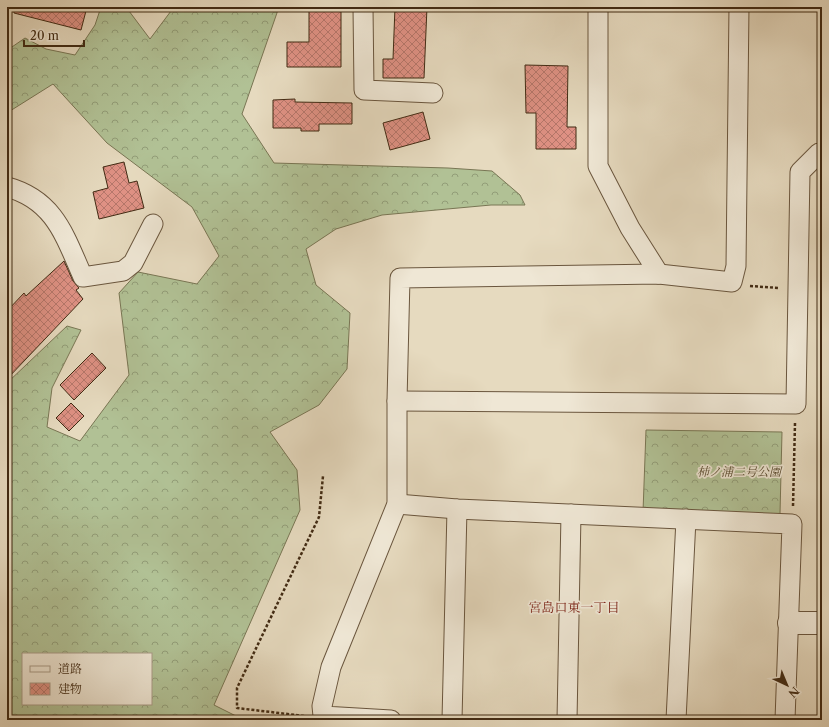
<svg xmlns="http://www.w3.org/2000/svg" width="829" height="727" font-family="'Libre Caslon Text','Noto Serif JP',serif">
  <defs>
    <pattern id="forest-crowns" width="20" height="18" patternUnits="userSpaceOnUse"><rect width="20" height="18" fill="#b1c195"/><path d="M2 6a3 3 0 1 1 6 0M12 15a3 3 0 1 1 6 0" fill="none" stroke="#929d78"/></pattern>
    <pattern id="building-cross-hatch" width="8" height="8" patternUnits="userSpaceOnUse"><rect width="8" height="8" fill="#df9184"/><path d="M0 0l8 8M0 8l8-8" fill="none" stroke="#b6776b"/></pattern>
  </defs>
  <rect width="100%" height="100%" fill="#e6dabf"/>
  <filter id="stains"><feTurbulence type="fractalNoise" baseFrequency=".005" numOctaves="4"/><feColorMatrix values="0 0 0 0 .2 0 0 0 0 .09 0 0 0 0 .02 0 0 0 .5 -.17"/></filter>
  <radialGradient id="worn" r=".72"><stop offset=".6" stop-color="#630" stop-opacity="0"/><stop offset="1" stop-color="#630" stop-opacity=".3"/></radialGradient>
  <!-- forest -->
  <g fill="url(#forest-crowns)" stroke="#797654" fill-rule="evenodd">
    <path d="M 101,7 L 126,7 L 150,39 L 174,7 L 279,7 L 242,114 L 274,163 L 448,168 L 492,171 L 520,195 L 525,205 L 491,205 L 382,215 L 336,229 L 306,249 L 316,285 L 350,313 L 347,369 L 319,405 L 270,432 L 297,470 L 300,510 L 214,705 L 244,720 L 7,720 L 7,383 L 67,326 L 81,330 L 52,388 L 47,427 L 80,441 L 129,375 L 119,293 L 138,272 L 197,284 L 219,256 L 192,207 L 107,143 L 53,84 L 10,111 L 7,107 L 7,59 L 9,49 L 25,38 L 46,49 L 75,55 L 95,25 ZM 23,654 L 151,654 L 151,704 L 23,704 Z"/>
    <polygon points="646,430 782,432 780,514 643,512"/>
  </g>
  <!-- building -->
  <g fill="url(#building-cross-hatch)" stroke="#412a13">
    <polygon points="14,7 87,7 81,30 14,13"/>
    <polygon points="309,7 341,7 341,67 287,67 287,42 309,42"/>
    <polygon points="395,7 427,7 424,78 383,78 383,59 393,59"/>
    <polygon points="525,65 568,66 567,127 576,127 576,149 536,149 536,113 526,113"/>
    <polygon points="295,99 295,102 352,103 352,124 319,124 319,131 301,131 301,128 273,128 273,100"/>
    <polygon points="423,112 430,139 390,150 383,123"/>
    <polygon points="124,162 129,183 137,181 144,208 99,219 93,192 108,188 103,167"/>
    <polygon points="64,261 73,281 79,288 76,290 83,299 7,379 7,311 24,293 26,296"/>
    <polygon points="92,353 106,368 74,400 60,385"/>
    <polygon points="71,403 84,416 69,431 56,418"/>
  </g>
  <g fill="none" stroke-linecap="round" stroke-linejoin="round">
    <!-- minor casing -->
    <g stroke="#6a563e" stroke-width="21">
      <g id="minor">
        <polyline points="363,7 364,90 433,93"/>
        <polyline points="598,7 598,166 630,228 659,274"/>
        <path d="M 7,187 C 55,200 65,237 83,277 L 123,271 L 133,263 L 153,224"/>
        <polyline points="397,401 796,404 800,172 819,153 822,153"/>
        <polyline points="397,504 457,509 792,524 785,720"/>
        <polyline points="391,720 323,716 322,706 331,667 397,504 397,401 400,278 659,274 732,282 736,266 739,7"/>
        <polyline points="452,720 457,509"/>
        <polyline points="567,720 571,514"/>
        <polyline points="676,720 686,519"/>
      </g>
    </g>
    <!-- tertiary casing -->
    <g stroke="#6a563e" stroke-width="24">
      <polyline id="tertiary" points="789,623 822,623"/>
    </g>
    <!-- path -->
    <g stroke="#412a13" stroke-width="2.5" stroke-dasharray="3 2" stroke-linecap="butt">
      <polyline points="750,286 779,288"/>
      <polyline points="793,506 795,423"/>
      <polyline points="304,716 237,708 237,688 319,517 323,476"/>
    </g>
    <!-- minor -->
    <use href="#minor" stroke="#efe7d5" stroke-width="19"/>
    <!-- tertiary -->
    <use href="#tertiary" stroke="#efe7d5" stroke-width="22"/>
  </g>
  <g text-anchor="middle" stroke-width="3.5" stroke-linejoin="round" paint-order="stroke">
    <!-- park labels -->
    <g font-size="12" font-style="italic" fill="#57482d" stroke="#efe7d5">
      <text x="739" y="476">柿ノ浦二号公園</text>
    </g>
    <!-- neighbourhood labels -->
    <g font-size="13" fill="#7a1f14" stroke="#efe7d5">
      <text x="574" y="612">宮島口東一丁目</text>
    </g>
  </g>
  <!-- margin -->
  <rect width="829" height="727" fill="none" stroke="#e6dabf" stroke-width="24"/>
  <rect x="8" y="8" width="813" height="711" fill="none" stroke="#412a13" stroke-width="2"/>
  <rect x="12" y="12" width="805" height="703" fill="none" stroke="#412a13"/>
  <!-- legend -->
  <rect x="22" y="653" width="130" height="52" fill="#efe7d5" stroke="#a99b87"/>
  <rect x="30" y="666" width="20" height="6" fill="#efe7d5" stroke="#a99b87"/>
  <text x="58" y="673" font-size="12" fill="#412a13">道路</text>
  <rect x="30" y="683" width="20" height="12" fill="url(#building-cross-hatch)" stroke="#a99b87"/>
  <text x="58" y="693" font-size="12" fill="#412a13">建物</text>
  <!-- north arrow -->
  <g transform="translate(787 685) rotate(136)" stroke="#efe7d5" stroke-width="3" paint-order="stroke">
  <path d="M0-3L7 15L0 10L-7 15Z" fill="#412a13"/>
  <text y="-6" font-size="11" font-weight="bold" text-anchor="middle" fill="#412a13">N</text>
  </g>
  <!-- scale -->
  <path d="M24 40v6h60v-6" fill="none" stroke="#412a13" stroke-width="2"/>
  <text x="30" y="40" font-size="12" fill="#412a13" stroke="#efe7d5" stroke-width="3" paint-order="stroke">20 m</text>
  <rect width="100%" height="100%" filter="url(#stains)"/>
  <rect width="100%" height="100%" fill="url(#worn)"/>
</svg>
